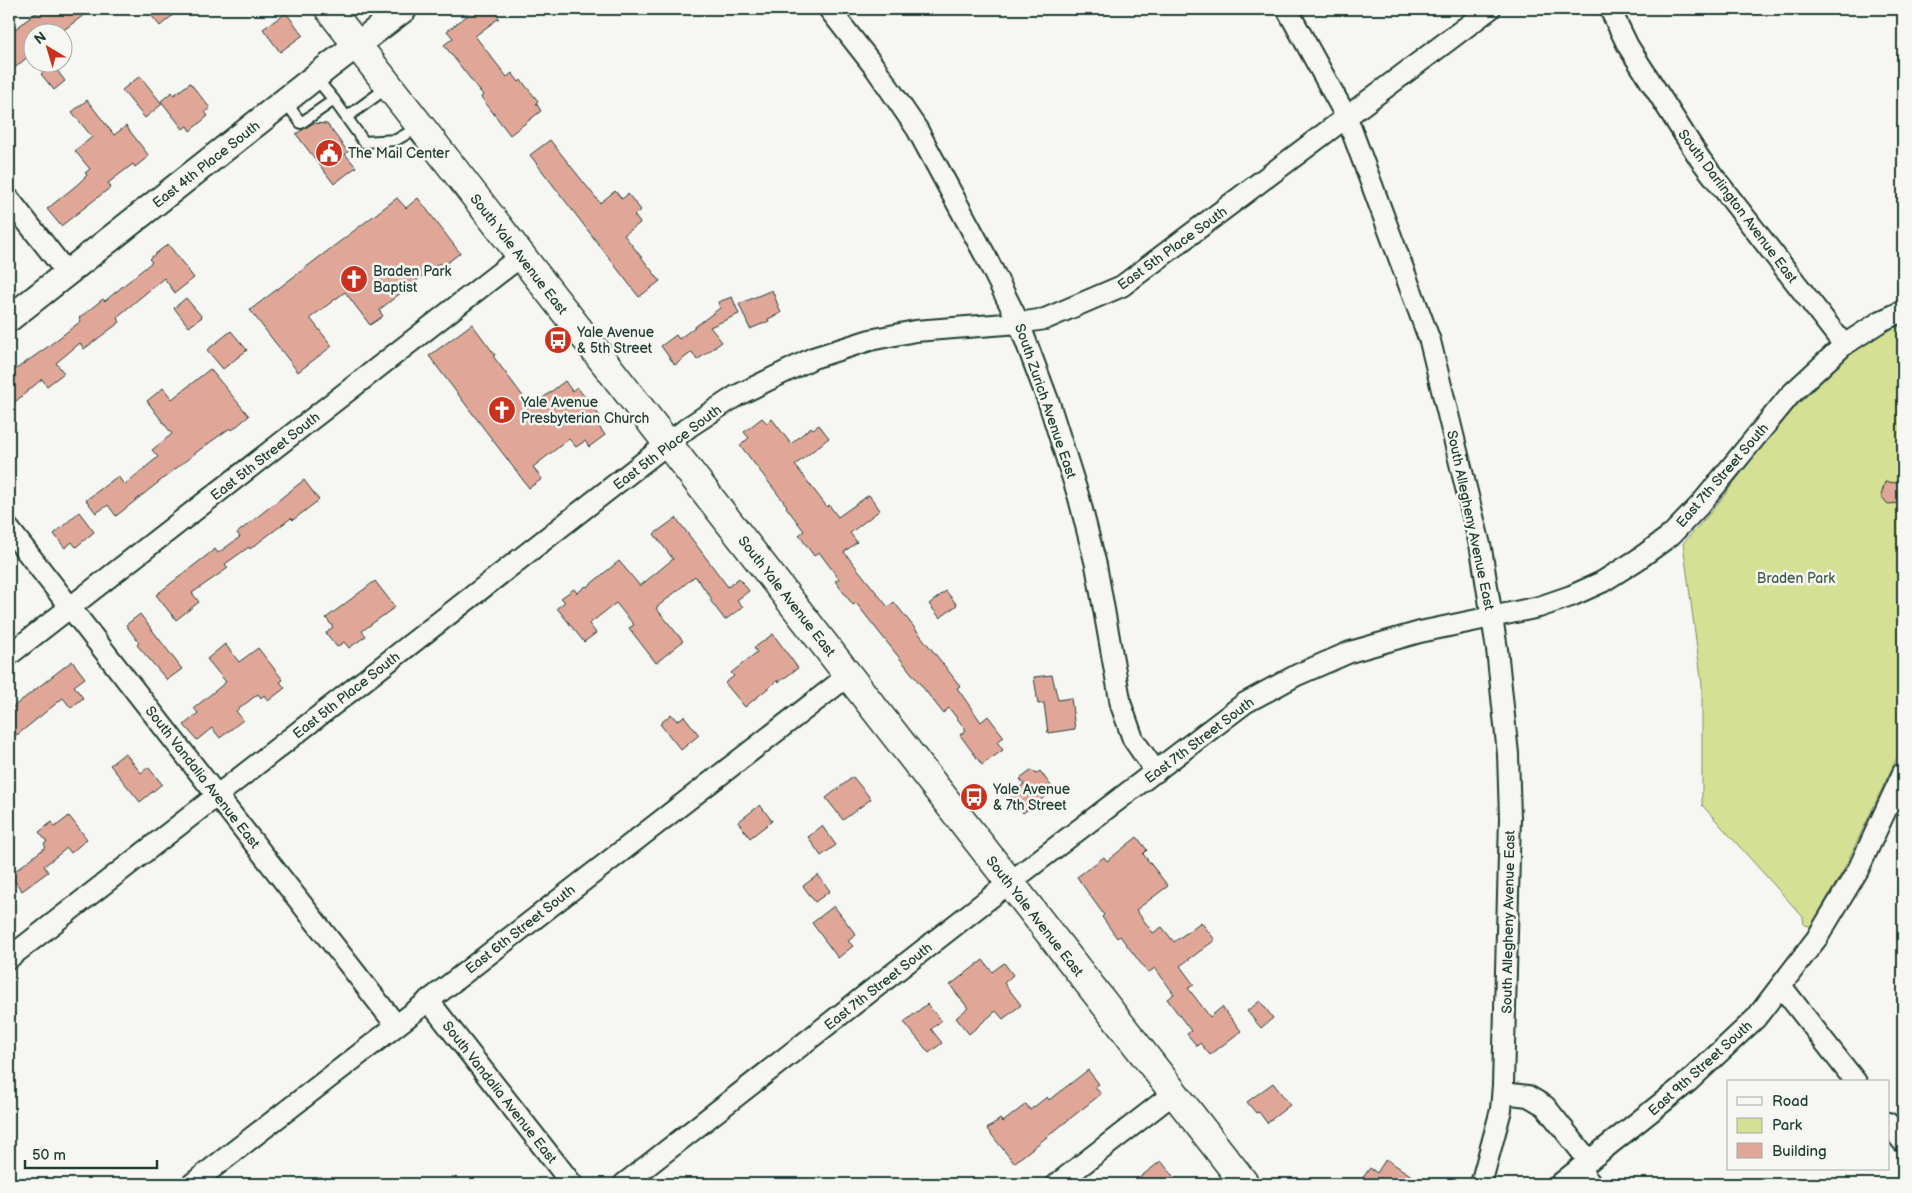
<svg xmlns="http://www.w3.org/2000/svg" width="1912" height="1193" font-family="'Balsamiq Sans',sans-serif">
  <rect width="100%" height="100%" fill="#f6f6f2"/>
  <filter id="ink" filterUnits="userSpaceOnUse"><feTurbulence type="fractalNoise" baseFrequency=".02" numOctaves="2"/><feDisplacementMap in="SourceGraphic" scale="10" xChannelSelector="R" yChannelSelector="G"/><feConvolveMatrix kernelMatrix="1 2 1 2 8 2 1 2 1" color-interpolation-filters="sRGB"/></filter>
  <g filter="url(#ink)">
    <!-- green -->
    <polygon fill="#d4e093" stroke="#7a8e64" points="1903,323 1903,745 1843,871 1811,926 1804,925 1803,917 1702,805 1702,685 1683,543 1713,510 1764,443 1798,404 1853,352 1883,333"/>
    <!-- building -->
    <g fill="#e0a799" stroke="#1f3d34">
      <polygon points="41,9 92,9 61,32 32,32 32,53 9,73 9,34"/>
      <polygon points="146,9 180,9 160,26"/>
      <polygon points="463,9 492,9 499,18 475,36 507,77 512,73 519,82 521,80 538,101 536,103 541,111 510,135 481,97 483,95 444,45 453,38 447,31 468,15"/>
      <polygon points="286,13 303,35 280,52 263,29"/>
      <polygon points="53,65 65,81 54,90 41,74"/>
      <polygon points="140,76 162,104 145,118 122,90"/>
      <polygon points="190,83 210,108 205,112 208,116 190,131 187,126 183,129 161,101 172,92 174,95"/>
      <polygon points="87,100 114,135 126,126 149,156 135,167 133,164 108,183 111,187 61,226 47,209 78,184 87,175 85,173 90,169 75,151 92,137 72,112"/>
      <polygon points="313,123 327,124 348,152 345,154 356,167 334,184 296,134"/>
      <polygon points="550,140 600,203 615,191 622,199 628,194 641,210 634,215 640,223 624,235 660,281 639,297 530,155"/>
      <polygon points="397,198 406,208 418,198 460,253 442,267 439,263 379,310 383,316 370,325 345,292 310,318 332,346 298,372 250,310"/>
      <polygon points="168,244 194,278 175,293 164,278 117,317 120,322 84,349 80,343 56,363 64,373 47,386 42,379 9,407 9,374 46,348 81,321 79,318 103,299 105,301 152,262 149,259"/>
      <polygon points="772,290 781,313 768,319 769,321 750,329 739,304"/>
      <polygon points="732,297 739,314 710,327 722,342 697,360 692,352 675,365 661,346 676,335 679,339 720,308 718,302"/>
      <polygon points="186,298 202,317 189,327 174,308"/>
      <polygon points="472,324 495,355 493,356 531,407 565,381 572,391 577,387 600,416 594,420 605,435 589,447 585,441 576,447 569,439 533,467 542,479 529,488 429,356"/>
      <polygon points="231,331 247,350 223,369 207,350"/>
      <polygon points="210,369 249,416 232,430 230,428 198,451 116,516 108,505 96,513 86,500 118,476 124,485 158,457 152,450 172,434 147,401 163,388 172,399"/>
      <polygon points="762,418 767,423 772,419 791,444 811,427 813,429 819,425 829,438 795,465 827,507 829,505 838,517 869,495 880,510 850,533 857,542 844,552 888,607 894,602 936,655 960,686 957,688 981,722 988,716 1004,737 997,742 1003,750 982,765 960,735 966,730 949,708 943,713 856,603 853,605 835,581 839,579 819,552 814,556 799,535 804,531 786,507 787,506 740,445 749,438 744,432"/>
      <polygon points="304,480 319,500 293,520 291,518 250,549 249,547 225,564 228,568 192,593 199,602 176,620 156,595 215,549 218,553 240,537 237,533"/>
      <polygon points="1885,482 1899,483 1903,488 1903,497 1899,503 1888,504 1881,496"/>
      <polygon points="79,512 94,532 76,547 72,542 65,548 54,534"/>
      <polygon points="676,518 728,587 739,578 749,591 737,600 743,607 725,620 710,600 712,599 695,576 656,608 683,641 656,663 629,628 634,625 616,603 589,624 596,633 584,642 557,608 565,602 561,598 574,589 577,593 586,586 587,587 619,561 640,586 673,559 654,534"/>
      <polygon points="375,581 395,607 362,631 366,636 349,648 344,642 337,647 326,633 333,627 326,618"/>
      <polygon points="946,591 957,605 940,618 929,604"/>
      <polygon points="140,614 182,669 167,680 137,645 139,643 126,625"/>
      <polygon points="773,634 798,668 779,682 778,680 745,707 725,683 734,676 731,673 757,652 754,648"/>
      <polygon points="225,644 239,662 258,648 283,680 280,682 285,688 268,701 264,695 261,698 258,694 236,711 243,720 220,738 212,728 197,740 184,725 198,713 194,708 226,682 207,659"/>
      <polygon points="72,661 85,678 74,686 83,698 71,708 63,698 17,735 9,724 9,710"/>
      <polygon points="1052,675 1058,700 1071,698 1075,729 1048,733 1044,703 1038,704 1034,677"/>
      <polygon points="671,714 677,721 684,716 699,735 681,750 660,724"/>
      <polygon points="125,753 141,773 148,767 162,784 140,802 110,765"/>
      <polygon points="1032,770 1036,774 1040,771 1054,790 1023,813 1009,795 1024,784 1020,779"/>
      <polygon points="853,777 871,799 843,820 826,798"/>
      <polygon points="760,805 772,821 750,838 738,822"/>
      <polygon points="69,816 87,839 71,853 67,848 44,866 48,872 22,891 10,875 46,847 44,844 47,842 39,832 52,822 55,827"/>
      <polygon points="822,826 836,845 821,856 808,837"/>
      <polygon points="1137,837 1147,850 1143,854 1168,886 1136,910 1153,933 1162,927 1174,942 1201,922 1215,940 1180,966 1194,985 1188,988 1210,1017 1222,1007 1241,1031 1210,1055 1200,1043 1197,1046 1187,1034 1191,1031 1167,999 1174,994 1155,968 1148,973 1120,936 1117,938 1102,917 1104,915 1077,877 1104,857 1107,861"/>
      <polygon points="818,875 830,891 815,902 803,886"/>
      <polygon points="834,906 856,935 848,941 853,946 838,958 812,923"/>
      <polygon points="983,960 992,972 1004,963 1013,975 1004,983 1021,1005 1003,1019 996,1011 969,1034 956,1018 968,1008 950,985"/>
      <polygon points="1260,1001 1273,1018 1261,1028 1247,1011"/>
      <polygon points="927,1004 941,1021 931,1029 942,1043 929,1053 904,1022"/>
      <polygon points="1088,1070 1099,1084 1095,1087 1101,1094 1014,1163 987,1129 1000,1119 1003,1122 1026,1104 1030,1110 1047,1097 1049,1100"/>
      <polygon points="1273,1083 1290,1105 1267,1123 1259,1112 1256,1113 1247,1102"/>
      <polygon points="1386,1159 1424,1184 1369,1184 1362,1179 1370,1168 1377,1173"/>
      <polygon points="1161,1161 1179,1184 1131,1184"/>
    </g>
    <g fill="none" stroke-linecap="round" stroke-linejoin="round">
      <!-- service casing -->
      <g stroke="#1f3d34" stroke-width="14">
        <g id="service">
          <polyline points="315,77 334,100 364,142 396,140 419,127"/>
          <polyline points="285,101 301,123 334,100"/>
          <polyline points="347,117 388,87"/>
        </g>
      </g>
      <!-- minor casing -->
      <g stroke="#1f3d34" stroke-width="24">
        <g id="minor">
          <polyline points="829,9 876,69 917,129 985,255 1019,323 1049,403 1079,498 1096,565 1121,705 1133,739 1156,772"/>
          <polyline points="1287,9 1347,118 1430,341 1481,549 1497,649 1508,754 1510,818 1503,1085 1501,1110 1481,1184"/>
          <polyline points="1610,9 1628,46 1700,159 1844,345"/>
          <polyline points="9,199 67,273"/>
          <polyline points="9,529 396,1025"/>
          <polyline points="9,655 521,256"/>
          <polyline points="9,958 690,426 736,396 793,368 813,358 870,340 915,331 1019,323 1045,319 1122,286 1490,9"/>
          <polyline points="1781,986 1856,1082"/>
          <polyline points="428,1000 572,1184"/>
          <polyline points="1503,1093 1528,1096 1545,1106 1589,1161"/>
          <polyline points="1888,1123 1903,1142"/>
          <polyline points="1579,1169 1591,1184"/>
          <polyline points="192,1184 849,675"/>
          <polyline points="624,1184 1009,883 1245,703 1297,675 1350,652 1420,632 1539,607 1571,596 1602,582 1637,560 1671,535 1699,506 1790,395 1844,345 1881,321 1903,311"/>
          <polyline points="1057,1184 1174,1093"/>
          <polyline points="1560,1184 1688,1082 1756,1018 1817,938 1858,870 1903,773"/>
        </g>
      </g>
      <!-- tertiary casing -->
      <g stroke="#1f3d34" stroke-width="29">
        <polyline id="tertiary" points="9,319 329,66 404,9"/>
      </g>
      <!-- secondary casing -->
      <g stroke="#1f3d34" stroke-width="31">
        <polyline id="secondary" points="329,9 1245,1184"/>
      </g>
      <!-- service -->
      <use href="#service" stroke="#f6f6f2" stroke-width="10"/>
      <!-- minor -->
      <use href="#minor" stroke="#f6f6f2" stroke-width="20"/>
      <!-- tertiary -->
      <use href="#tertiary" stroke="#f6f6f2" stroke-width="25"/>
      <!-- secondary -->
      <use href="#secondary" stroke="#f6f6f2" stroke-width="28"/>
    </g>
  </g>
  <!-- icons -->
  <defs>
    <g id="civic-disc" transform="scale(1.4375)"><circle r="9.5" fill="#c8321e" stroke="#f6f6f2"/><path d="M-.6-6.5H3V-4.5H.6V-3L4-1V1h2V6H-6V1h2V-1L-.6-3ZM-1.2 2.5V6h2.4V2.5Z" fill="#fff"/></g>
    <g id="church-disc" transform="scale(1.4375)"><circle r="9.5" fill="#c8321e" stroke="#f6f6f2"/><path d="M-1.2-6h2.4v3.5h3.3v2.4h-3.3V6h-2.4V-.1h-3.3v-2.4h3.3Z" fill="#fff"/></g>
    <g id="bus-disc" transform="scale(1.4375)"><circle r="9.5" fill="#c8321e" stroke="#f6f6f2"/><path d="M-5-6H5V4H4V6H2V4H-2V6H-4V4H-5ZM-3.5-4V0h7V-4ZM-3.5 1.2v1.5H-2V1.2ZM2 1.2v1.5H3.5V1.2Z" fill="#fff"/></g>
  </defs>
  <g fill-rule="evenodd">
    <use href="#civic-disc" x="329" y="153"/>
    <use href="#church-disc" x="354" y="279"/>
    <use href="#bus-disc" x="558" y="340"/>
    <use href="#church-disc" x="502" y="410"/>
    <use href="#bus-disc" x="974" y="797"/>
  </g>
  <g text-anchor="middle" stroke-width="5" stroke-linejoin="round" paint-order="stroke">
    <!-- poi labels -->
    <g font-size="14" fill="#1f3d34" stroke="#f6f6f2" text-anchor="start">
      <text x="348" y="158">The Mail Center</text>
      <text x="373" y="276">Braden Park<tspan x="373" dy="16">Baptist</tspan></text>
      <text x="577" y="337">Yale Avenue<tspan x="577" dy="16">&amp; 5th Street</tspan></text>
      <text x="521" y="407">Yale Avenue<tspan x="521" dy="16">Presbyterian Church</tspan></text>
      <text x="993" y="794">Yale Avenue<tspan x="993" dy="16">&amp; 7th Street</tspan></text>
    </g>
    <!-- street labels -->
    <g font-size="14" fill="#1f3d34" stroke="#f6f6f2">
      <text transform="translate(206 164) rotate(-38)" y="5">East 4th Place South</text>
      <text transform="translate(1738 206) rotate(53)" y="5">South Darlington Avenue East</text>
      <text transform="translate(1172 248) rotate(-36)" y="5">East 5th Place South</text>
      <text transform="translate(519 254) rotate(52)" y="5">South Yale Avenue East</text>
      <text transform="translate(1046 401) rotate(71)" y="5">South Zurich Avenue East</text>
      <text transform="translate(667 447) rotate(-37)" y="5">East 5th Place South</text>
      <text transform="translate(265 456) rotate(-38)" y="5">East 5th Street South</text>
      <text transform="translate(1722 475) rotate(-49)" y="5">East 7th Street South</text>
      <text transform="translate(1471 520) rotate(78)" y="5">South Allegheny Avenue East</text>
      <text transform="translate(787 596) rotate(52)" y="5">South Yale Avenue East</text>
      <text transform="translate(346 695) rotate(-38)" y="5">East 5th Place South</text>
      <text transform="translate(1199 740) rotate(-37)" y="5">East 7th Street South</text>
      <text transform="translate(203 777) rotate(52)" y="5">South Vandalia Avenue East</text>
      <text transform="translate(1035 916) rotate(52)" y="5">South Yale Avenue East</text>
      <text transform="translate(1508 922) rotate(-89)" y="5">South Allegheny Avenue East</text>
      <text transform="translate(520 929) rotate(-38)" y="5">East 6th Street South</text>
      <text transform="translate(878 986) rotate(-38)" y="5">East 7th Street South</text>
      <text transform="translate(1700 1068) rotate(-42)" y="5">East 9th Street South</text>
      <text transform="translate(500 1092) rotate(52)" y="5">South Vandalia Avenue East</text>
    </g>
    <!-- park labels -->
    <g font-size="14" fill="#435e47" stroke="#f6f6f2">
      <text x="1796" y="583">Braden Park</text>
    </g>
  </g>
  <!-- margin -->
  <rect width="1912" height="1193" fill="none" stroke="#f6f6f2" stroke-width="30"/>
  <rect x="15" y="15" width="1882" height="1163" fill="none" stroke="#1f3d34" stroke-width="2" filter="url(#ink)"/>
  <!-- legend -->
  <rect x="1727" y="1080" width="162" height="90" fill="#f6f6f2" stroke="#a0aca6"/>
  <rect x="1737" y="1097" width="25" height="8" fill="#f6f6f2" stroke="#a0aca6"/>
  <text x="1772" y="1106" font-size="15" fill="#1f3d34">Road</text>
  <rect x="1737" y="1118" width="25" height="15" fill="#d4e093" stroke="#a0aca6"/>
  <text x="1772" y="1130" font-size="15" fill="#1f3d34">Park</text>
  <rect x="1737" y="1143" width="25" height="15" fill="#e0a799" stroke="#a0aca6"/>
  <text x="1772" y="1156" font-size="15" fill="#1f3d34">Building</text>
  <!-- north arrow -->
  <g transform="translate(48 48) rotate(322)"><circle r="24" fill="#f6f6f2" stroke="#a0aca6"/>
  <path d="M0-4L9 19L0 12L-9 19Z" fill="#c8321e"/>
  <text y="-8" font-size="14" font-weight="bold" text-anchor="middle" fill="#1f3d34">N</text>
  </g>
  <!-- scale -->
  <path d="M25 1160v8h132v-8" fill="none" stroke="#1f3d34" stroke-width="2.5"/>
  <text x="32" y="1160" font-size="15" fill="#1f3d34" stroke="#f6f6f2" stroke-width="4" paint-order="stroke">50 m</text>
</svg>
